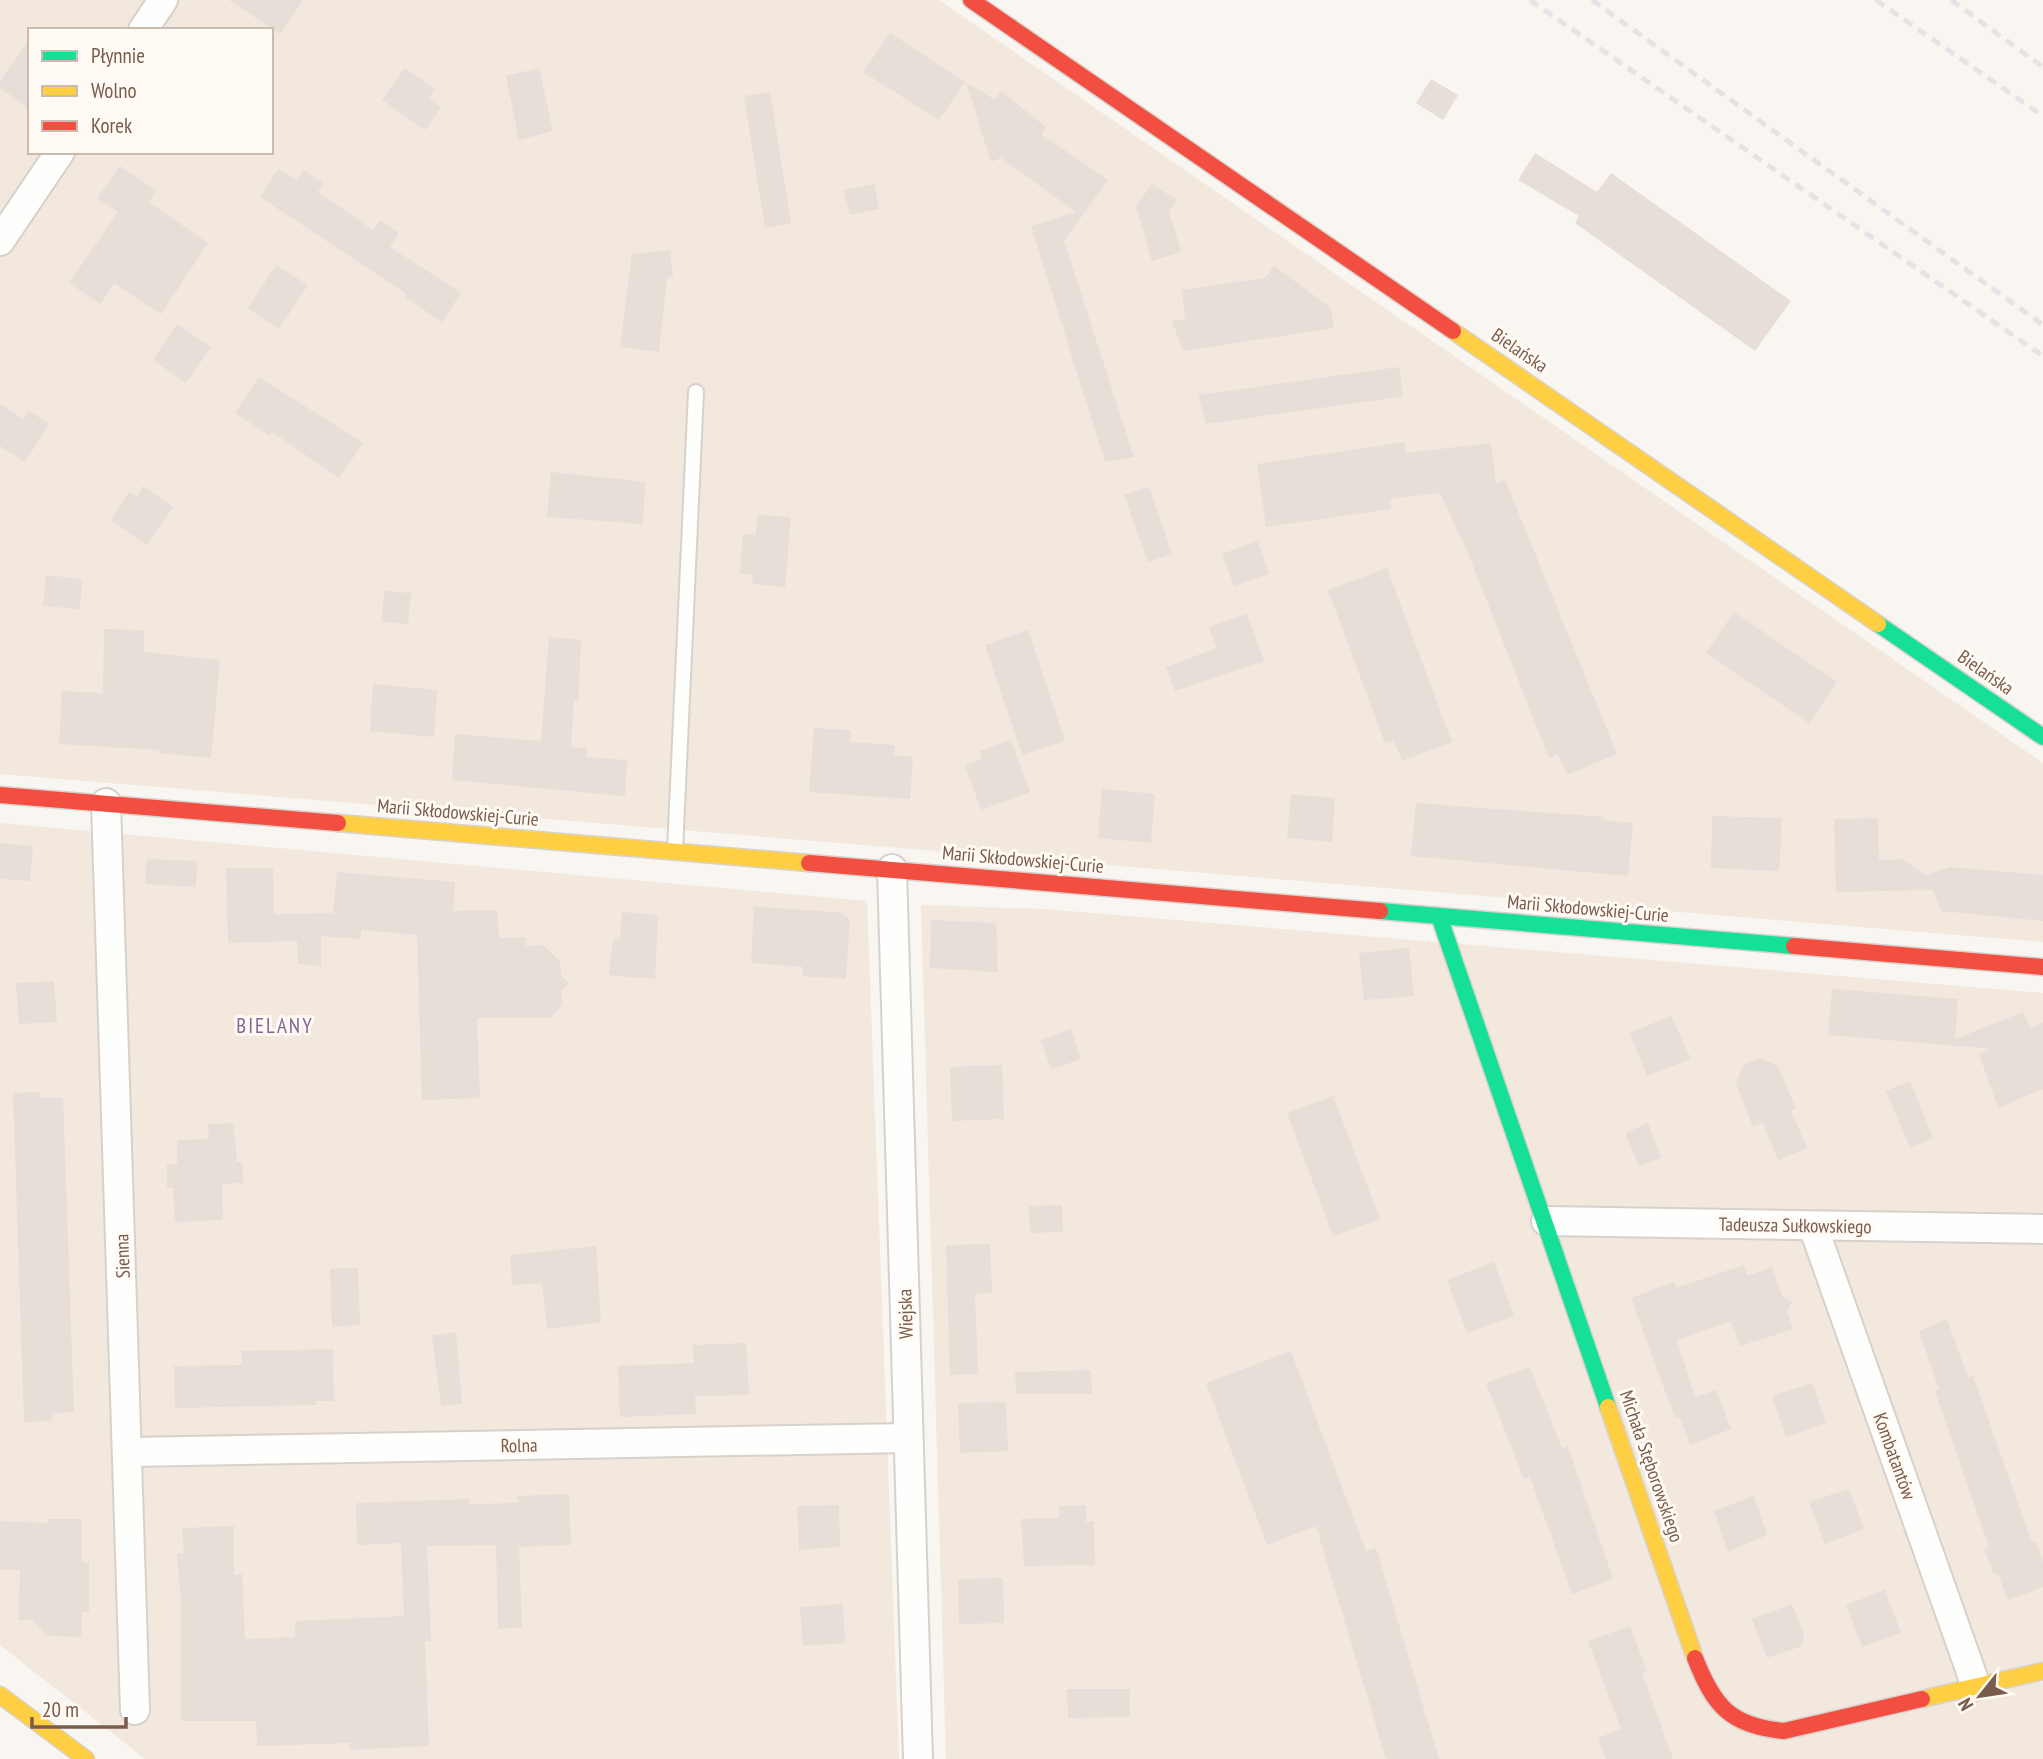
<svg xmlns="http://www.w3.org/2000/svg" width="2043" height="1759" font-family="'PT Sans Narrow',sans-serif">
  <rect width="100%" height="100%" fill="#f9f5f0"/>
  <!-- residential -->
  <g fill="#f2e8de" fill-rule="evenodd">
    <path d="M 0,0 L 939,0 L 2043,763 L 2043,942 L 0,774 ZM 30,30 L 271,30 L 271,152 L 30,152 Z"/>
    <polygon points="0,823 867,901 899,1759 145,1759 0,1645"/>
    <polygon points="921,905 1045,909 2043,993 2043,1759 946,1759"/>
  </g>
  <!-- building -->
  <g fill="#e6ded7">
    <polygon points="229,0 303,0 280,34"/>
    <polygon points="890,33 965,82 939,120 863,72"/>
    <polygon points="30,39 30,109 0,88 0,81"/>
    <polygon points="405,68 435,89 429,98 441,108 425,130 382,100"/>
    <polygon points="539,68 553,131 519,140 506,76"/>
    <polygon points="1431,79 1458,95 1443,120 1416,103"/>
    <polygon points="966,82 995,100 1001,91 1046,127 1041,134 1108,180 1064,241 1134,457 1105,462 1031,226 1076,212 1001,158 991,162"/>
    <polygon points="770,92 791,223 765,228 744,96"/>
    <polygon points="1535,153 1597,192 1611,173 1791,301 1755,351 1575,223 1579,216 1518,180"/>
    <polygon points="120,166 156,191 149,202 208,243 161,314 114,283 100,304 69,283 118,212 97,198"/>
    <polygon points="278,169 297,180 303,170 323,183 318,192 373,230 380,220 399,233 390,247 461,293 442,322 405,297 407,294 260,197"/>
    <polygon points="874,184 879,209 850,215 844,190"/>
    <polygon points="1152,184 1177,200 1169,212 1181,252 1152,261 1136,206"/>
    <polygon points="670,250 673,276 667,277 659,352 620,347 632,254"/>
    <polygon points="276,265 308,285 279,329 248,308"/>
    <polygon points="1274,266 1331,308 1334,328 1183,351 1172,321 1185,320 1182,290 1265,278"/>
    <polygon points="177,324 211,347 186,383 153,360"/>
    <polygon points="1399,367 1403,396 1399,397 1206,424 1198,395"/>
    <polygon points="259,377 363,443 339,478 272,432 270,436 235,413"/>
    <polygon points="0,404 23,419 29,411 49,424 25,462 0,446"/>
    <polygon points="1405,442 1406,453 1491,443 1496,483 1505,480 1617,754 1567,775 1558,754 1549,758 1468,553 1440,493 1390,499 1391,509 1266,527 1257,464"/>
    <polygon points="551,472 645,482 643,524 547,517"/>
    <polygon points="143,486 173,507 147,545 111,520 129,492 137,496"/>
    <polygon points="1149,487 1172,554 1148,562 1124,495"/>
    <polygon points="758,515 791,517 785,587 752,584 753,575 740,573 743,534 756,535"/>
    <polygon points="1258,541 1269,574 1234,586 1222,554"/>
    <polygon points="1387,568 1452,742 1402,761 1394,740 1385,743 1328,590"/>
    <polygon points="46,575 82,579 80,609 43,606"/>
    <polygon points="384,591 411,593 408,624 382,622"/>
    <polygon points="1734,612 1837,682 1809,723 1706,653"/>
    <polygon points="1247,614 1264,661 1175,691 1166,667 1217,648 1209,627"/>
    <polygon points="104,629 144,630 144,652 220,660 211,758 159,753 159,750 59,744 62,691 103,693"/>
    <polygon points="1028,630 1065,741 1022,755 985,645"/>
    <polygon points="549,637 581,640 578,701 574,701 571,747 587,748 586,757 627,760 625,796 452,780 455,734 541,741"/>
    <polygon points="373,684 437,690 434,737 370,731"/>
    <polygon points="814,728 851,730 850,742 895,745 894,755 913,757 910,799 809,792"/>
    <polygon points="1011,740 1030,792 981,810 965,765 983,759 980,751"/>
    <polygon points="1102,789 1155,794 1151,843 1098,838"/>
    <polygon points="1291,794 1335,798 1332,842 1287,838"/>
    <polygon points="1416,803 1605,817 1604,820 1633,823 1628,876 1411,856"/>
    <polygon points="1712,816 1782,818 1779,871 1711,868"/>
    <polygon points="1878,818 1879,860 1903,859 1928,877 1927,875 1950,867 2043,875 2043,921 1941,911 1933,890 1836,892 1834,819"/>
    <polygon points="0,843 33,846 30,881 0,879"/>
    <polygon points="147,859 197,861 196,887 145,884"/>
    <polygon points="226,868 273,868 274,914 333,913 337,872 455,882 453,911 497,910 499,938 525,937 526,946 543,945 560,961 561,975 569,983 561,991 562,1005 550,1018 477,1018 480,1098 422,1100 417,935 361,930 361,939 321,936 321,966 298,964 297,941 228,943"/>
    <polygon points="754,906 843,913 850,920 846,979 802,976 803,967 751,963"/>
    <polygon points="622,912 658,915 655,979 609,975 613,939 620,939"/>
    <polygon points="931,920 996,923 998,972 930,968"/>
    <polygon points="1409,948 1414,996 1364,1000 1359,953"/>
    <polygon points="54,981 57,1022 19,1024 16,983"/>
    <polygon points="1832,989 1958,999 1955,1039 2023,1012 2030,1028 2043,1023 2043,1089 1998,1108 1979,1054 1992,1049 1828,1035"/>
    <polygon points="1671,1016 1691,1059 1647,1076 1630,1033"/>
    <polygon points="1071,1029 1081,1059 1051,1070 1041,1040"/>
    <polygon points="1760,1058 1778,1066 1796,1109 1791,1111 1807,1148 1778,1160 1763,1123 1753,1127 1736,1083 1743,1065"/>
    <polygon points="1002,1065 1004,1119 952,1121 950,1067"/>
    <polygon points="1910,1081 1933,1138 1910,1148 1886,1091"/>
    <polygon points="40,1092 40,1098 63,1098 74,1412 52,1413 52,1421 24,1422 13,1093"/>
    <polygon points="1333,1096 1380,1219 1333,1236 1287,1113"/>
    <polygon points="233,1123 237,1161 221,1163 242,1162 243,1183 222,1184 223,1220 175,1222 173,1188 167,1188 167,1164 177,1164 177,1140 209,1139 208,1124"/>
    <polygon points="1648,1123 1661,1158 1639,1166 1625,1133"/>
    <polygon points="1062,1205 1063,1232 1030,1233 1029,1206"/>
    <polygon points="990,1244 992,1293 975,1294 978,1374 950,1375 946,1245"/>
    <polygon points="596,1246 601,1322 547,1329 542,1283 512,1285 510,1255"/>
    <polygon points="1494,1262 1514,1316 1467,1333 1447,1280"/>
    <polygon points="1744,1265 1747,1276 1772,1267 1782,1296 1792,1302 1787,1311 1793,1329 1740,1346 1731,1321 1677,1340 1695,1397 1716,1390 1731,1429 1690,1445 1680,1417 1675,1418 1631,1298 1674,1282 1676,1288"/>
    <polygon points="345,1268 358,1268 360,1325 332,1327 330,1269"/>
    <polygon points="1947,1319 1968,1378 1973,1376 2032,1543 2036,1542 2043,1562 2043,1587 2008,1600 1998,1574 1994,1575 1984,1549 1989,1547 1935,1391 1939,1389 1919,1331"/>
    <polygon points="456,1332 462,1404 441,1406 432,1336"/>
    <polygon points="746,1343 749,1395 695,1396 696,1414 620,1417 618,1366 694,1363 693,1345"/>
    <polygon points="333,1349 334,1401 316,1401 316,1405 175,1408 174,1366 242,1365 242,1351"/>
    <polygon points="1291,1351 1366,1551 1376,1548 1439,1759 1386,1759 1316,1526 1267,1545 1206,1383"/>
    <polygon points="1530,1367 1562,1448 1568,1446 1613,1579 1572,1594 1530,1477 1524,1479 1486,1383"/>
    <polygon points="1091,1370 1092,1394 1016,1394 1015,1372"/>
    <polygon points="1812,1383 1826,1423 1786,1437 1772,1396"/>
    <polygon points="1006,1402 1008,1451 960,1453 958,1403"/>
    <polygon points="1849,1489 1864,1529 1825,1544 1809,1502"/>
    <polygon points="569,1494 571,1545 519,1547 522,1627 498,1629 496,1545 427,1546 431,1641 425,1641 429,1746 350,1750 350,1743 257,1746 256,1721 181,1721 181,1600 177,1554 184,1553 182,1528 234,1526 234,1575 242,1574 245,1639 295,1637 295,1621 404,1616 401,1543 357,1545 356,1503 469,1499 469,1504 518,1503 517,1496"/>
    <polygon points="1754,1496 1767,1535 1728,1552 1714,1511"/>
    <polygon points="839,1505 840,1547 799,1550 797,1506"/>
    <polygon points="1086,1505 1086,1522 1094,1521 1095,1565 1024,1566 1021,1519 1059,1518 1059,1506"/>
    <polygon points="48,1519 82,1519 82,1562 89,1562 89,1612 82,1612 81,1637 49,1636 32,1620 19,1620 20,1570 0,1570 0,1521 48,1523"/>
    <polygon points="1003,1578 1004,1623 959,1624 958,1579"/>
    <polygon points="1885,1590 1901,1633 1862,1647 1846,1605"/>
    <polygon points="843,1604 845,1643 803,1646 800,1607"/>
    <polygon points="1792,1604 1804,1635 1802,1646 1767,1658 1752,1619"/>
    <polygon points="1630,1626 1647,1671 1642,1673 1673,1759 1606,1759 1598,1738 1621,1729 1588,1641"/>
    <polygon points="1067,1689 1130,1689 1130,1717 1068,1718"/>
  </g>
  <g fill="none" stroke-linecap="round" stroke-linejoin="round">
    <!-- lane casing -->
    <g stroke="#d7d1cb" stroke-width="18">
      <polyline id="lane" points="675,851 696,392"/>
    </g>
    <!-- street casing -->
    <g stroke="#d7d1cb" stroke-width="32">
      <g id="street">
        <polyline points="143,30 163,0"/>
        <polyline points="0,241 60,152"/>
        <polyline points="106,803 135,1710"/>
        <polyline points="892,869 918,1759"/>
        <polyline points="1546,1221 2043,1229"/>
        <polyline points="1813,1226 1976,1686"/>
        <polyline points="129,1452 908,1438"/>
      </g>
    </g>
    <!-- fast casing -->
    <g stroke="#d9d2cb" stroke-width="19">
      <g id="fast">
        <polyline points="1878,624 2043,737"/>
        <polyline points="1380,911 1794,946"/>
        <polyline points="1439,916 1608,1407"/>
      </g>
    </g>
    <!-- slow casing -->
    <g stroke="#d9d2cb" stroke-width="19">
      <g id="slow">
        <polyline points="1453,331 1878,624"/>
        <polyline points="338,823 809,863"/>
        <polyline points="1608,1407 1695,1658"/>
        <polyline points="0,1695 86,1759"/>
        <polyline points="1922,1699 2043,1671"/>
      </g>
    </g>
    <!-- jam casing -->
    <g stroke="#d9d2cb" stroke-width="19">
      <g id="jam">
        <polyline points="971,0 1453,331"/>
        <polyline points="0,795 338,823"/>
        <polyline points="809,863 1380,911"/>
        <polyline points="1794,946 2043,967"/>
        <path d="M 1695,1658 C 1714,1707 1731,1726 1784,1731 L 1922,1699"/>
      </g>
    </g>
    <!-- lane -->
    <use href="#lane" stroke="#fefefd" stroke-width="14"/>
    <!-- street -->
    <use href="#street" stroke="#fefefd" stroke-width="28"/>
    <!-- fast -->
    <use href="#fast" stroke="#16e098" stroke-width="16"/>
    <!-- slow -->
    <use href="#slow" stroke="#ffcf43" stroke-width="16"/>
    <!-- jam -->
    <use href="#jam" stroke="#f24e42" stroke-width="16"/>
    <!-- rail -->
    <g stroke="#e6e3e7" stroke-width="5" stroke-dasharray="10 7" stroke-linecap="butt">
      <polyline points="1530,0 2043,356"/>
      <polyline points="1592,0 2043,325"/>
      <polyline points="1876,0 2043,116"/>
      <polyline points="1951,0 2043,67"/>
    </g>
  </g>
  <g text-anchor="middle" stroke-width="6" stroke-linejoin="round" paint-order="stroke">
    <!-- street labels -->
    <g font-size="19" fill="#7a5c4d" stroke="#fffaf3">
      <text transform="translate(1520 350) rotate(34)" y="7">Bielańska</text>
      <text transform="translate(1986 672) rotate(35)" y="7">Bielańska</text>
      <text transform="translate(458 812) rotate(5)" y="7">Marii Skłodowskiej-Curie</text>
      <text transform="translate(1023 859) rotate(5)" y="7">Marii Skłodowskiej-Curie</text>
      <text transform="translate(1588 908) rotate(5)" y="7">Marii Skłodowskiej-Curie</text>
      <text transform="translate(1795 1225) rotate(1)" y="7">Tadeusza Sułkowskiego</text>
      <text transform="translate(122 1256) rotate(-92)" y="7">Sienna</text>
      <text transform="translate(905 1314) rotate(-92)" y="7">Wiejska</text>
      <text transform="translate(519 1445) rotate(-1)" y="7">Rolna</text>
      <text transform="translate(1895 1456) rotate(70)" y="7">Kombatantów</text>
      <text transform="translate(1652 1466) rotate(71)" y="7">Michała Stęborowskiego</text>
    </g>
    <!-- neighbourhood labels -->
    <g font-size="21" letter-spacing="2" fill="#846695" stroke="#fffaf3">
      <text x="275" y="1033">BIELANY</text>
    </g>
  </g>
  <!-- legend -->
  <rect x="28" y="28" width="245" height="126" fill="#fffaf3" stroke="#cabbb1" stroke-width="2"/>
  <rect x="42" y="51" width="35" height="10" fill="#16e098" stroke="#cabbb1" stroke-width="2"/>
  <text x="91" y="63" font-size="21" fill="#7a5c4d">Płynnie</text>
  <rect x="42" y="86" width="35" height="10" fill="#ffcf43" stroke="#cabbb1" stroke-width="2"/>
  <text x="91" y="98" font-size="21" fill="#7a5c4d">Wolno</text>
  <rect x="42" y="121" width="35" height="10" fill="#f24e42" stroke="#cabbb1" stroke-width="2"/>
  <text x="91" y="133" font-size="21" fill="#7a5c4d">Korek</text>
  <!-- north arrow -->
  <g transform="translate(1980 1696) rotate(240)" stroke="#fffaf3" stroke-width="5" paint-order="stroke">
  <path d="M0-5L12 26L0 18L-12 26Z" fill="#7a5c4d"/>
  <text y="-10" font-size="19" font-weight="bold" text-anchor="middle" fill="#7a5c4d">N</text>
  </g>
  <!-- scale -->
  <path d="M32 1717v10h94v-10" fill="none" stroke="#7a5c4d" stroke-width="3.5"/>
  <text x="42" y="1717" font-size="21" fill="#7a5c4d" stroke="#fffaf3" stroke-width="5" paint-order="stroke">20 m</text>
</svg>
